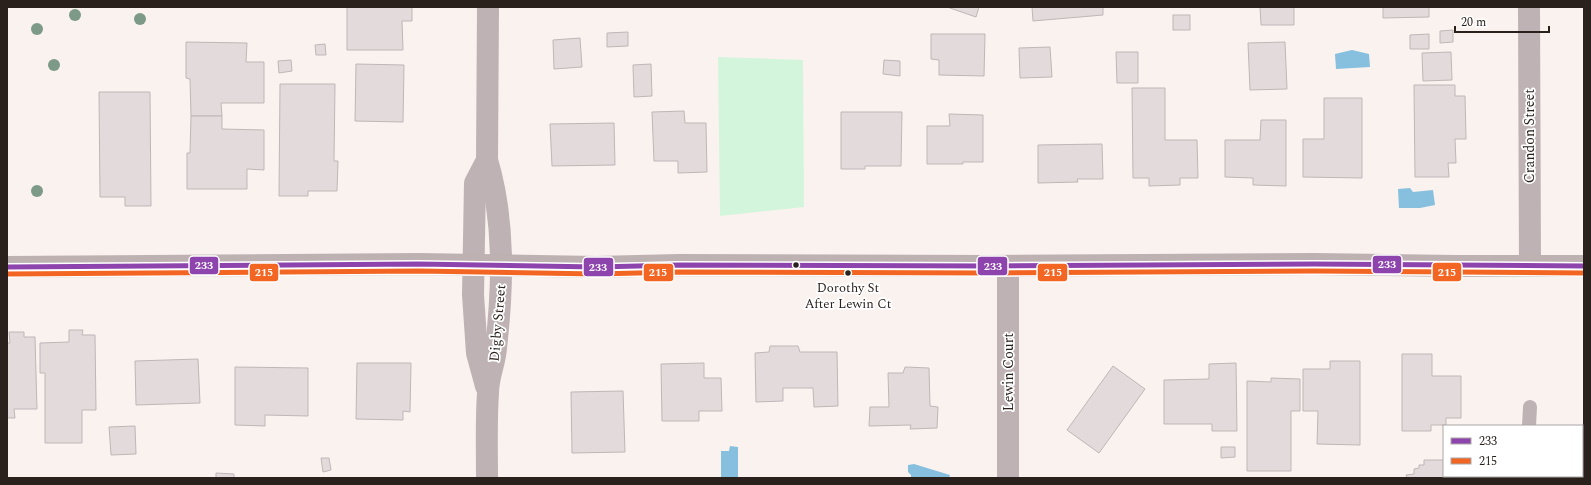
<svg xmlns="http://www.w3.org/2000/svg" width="1591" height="485" font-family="Spectral,serif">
  <rect width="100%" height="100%" fill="#faf2ef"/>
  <!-- green -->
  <polygon fill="#d3f5dc" points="718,57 803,60 804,207 720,216"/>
  <!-- water -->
  <g fill="#86c0de">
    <polygon points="1352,50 1369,54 1370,67 1336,69 1335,54"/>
    <polygon points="1410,188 1413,192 1433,190 1435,205 1420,208 1399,208 1398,189"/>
    <polygon points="730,446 738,447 738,478 721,478 721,451 729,451"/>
    <polygon points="914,464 950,475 949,478 911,478 911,475 908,472 908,465"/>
  </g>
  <!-- building -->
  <g fill="#e3dbdb" stroke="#bfb7b7">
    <polygon points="347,7 412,7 412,21 402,21 403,50 347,50"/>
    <polygon points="947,7 979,7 976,17"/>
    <polygon points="1032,7 1103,7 1103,15 1033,21"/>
    <polygon points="1260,7 1294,7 1294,25 1261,25"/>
    <polygon points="1383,7 1429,7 1429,17 1383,18"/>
    <rect x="1173" y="15" width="17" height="15"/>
    <polygon points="1453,30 1453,42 1440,43 1440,31"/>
    <polygon points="628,32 628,46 607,47 607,33"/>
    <polygon points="931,34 985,34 984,76 939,75 939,60 931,59"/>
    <polygon points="1429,34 1429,49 1410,49 1410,35"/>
    <polygon points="580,38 582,67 554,69 553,40"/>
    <polygon points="186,42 247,43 246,62 264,62 264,103 221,103 222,116 191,116 190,79 186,78"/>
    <polygon points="1285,42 1287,89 1250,90 1248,43"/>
    <polygon points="325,44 326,55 316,55 315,45"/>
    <polygon points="1050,47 1052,77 1020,78 1019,48"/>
    <polygon points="1116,52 1138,52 1138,83 1117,83"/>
    <polygon points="1451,52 1452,80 1423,81 1422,53"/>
    <polygon points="291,60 292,71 279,73 278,61"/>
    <polygon points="884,60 900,61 900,76 883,74"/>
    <polygon points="356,64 404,65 403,122 355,121"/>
    <polygon points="651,64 652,96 634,97 633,65"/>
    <polygon points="280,84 335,84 334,161 338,161 337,191 308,191 308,196 279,196"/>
    <polygon points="1414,85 1455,85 1455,96 1465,96 1466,139 1455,139 1456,163 1448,163 1449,177 1415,177"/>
    <polygon points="1132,88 1165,88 1165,140 1197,140 1198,178 1180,178 1180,185 1149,186 1149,178 1133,178"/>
    <polygon points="99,92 150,92 151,206 125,206 125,197 100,197"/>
    <polygon points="1324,98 1362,98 1362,178 1303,177 1303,139 1324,139"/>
    <polygon points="684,111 685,123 706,123 707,172 678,173 678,161 654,161 652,112"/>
    <polygon points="841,112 902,112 901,166 865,166 865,169 841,169"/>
    <polygon points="949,114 983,115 983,162 963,162 963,164 927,164 927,126 950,126"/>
    <polygon points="191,116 222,116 222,129 264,130 264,170 247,169 247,189 187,189 187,153 190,153"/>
    <polygon points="1261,120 1286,120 1286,186 1253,185 1253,178 1225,177 1225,140 1260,140"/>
    <polygon points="614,123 615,165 552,166 550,124"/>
    <polygon points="1102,144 1103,179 1077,179 1078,182 1038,183 1038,145"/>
    <polygon points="69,330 83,330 82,335 95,335 96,410 82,410 82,443 45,443 45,373 40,373 40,343 69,342"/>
    <polygon points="9,332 24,332 24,337 35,337 37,409 14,409 15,418 7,418 7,343 10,343"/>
    <polygon points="770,346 798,346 800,352 837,352 838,406 814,407 813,388 783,388 783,401 756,402 755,353 769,352"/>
    <polygon points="1402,354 1432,354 1432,376 1461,376 1461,418 1446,418 1446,425 1431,425 1431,431 1402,431"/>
    <polygon points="198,359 200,403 136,405 135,361"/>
    <polygon points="1330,361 1360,361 1360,445 1317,444 1318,411 1303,411 1303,369 1330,369"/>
    <polygon points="357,363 411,363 410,412 403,411 403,420 356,419"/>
    <polygon points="704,363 704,378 721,378 722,411 699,411 699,421 662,421 661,364"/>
    <polygon points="1236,363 1237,431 1212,431 1212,424 1164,424 1164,380 1209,379 1209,364"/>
    <polygon points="1113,366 1145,389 1099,453 1067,430"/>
    <polygon points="235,367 308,368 308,416 265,415 265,426 235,425"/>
    <polygon points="905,367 929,368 930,406 938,407 937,428 910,429 911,425 869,426 870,407 889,407 888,373 903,373"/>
    <polygon points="1271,378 1300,379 1300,411 1291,411 1291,471 1247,471 1247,381 1271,382"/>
    <polygon points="623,391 625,452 572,453 571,392"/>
    <polygon points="135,426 136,454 111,455 109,427"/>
    <polygon points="1221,447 1235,447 1235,457 1221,458"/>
    <polygon points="321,458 329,458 331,470 323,472"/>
    <polygon points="1424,460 1444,460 1444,476 1458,476 1458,478 1407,478 1406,475 1414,474 1414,469 1419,468 1419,465 1424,465"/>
    <polygon points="216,473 234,474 234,478 216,478"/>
  </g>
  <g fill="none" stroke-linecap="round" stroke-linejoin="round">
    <!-- lane -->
    <g stroke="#beb2b4" stroke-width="14">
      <polyline points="1529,426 1530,407"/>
      <polyline points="1527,478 1527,476"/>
    </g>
    <!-- street -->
    <g stroke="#beb2b4" stroke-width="22">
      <polyline points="1529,7 1530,265"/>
      <polyline points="1008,266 1008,478"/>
      <polyline points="486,386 477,353 473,295 475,183 487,160"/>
      <path d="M 487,478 C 487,450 486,421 488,393 C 488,377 495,363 496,348 C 503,286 505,220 487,160 L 488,7"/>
    </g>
    <!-- secondary -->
    <polyline stroke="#beb1b2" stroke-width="22" points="7,267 419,264 597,267 679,265 991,266 1314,264 1457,266 1584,266"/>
    <!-- bus-1 casing -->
    <g stroke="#fff" stroke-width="8">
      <polyline id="bus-1" points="7,267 419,264 597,267 679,265 991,266 1314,264 1584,266"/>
    </g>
    <!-- bus-2 casing -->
    <g stroke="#fff" stroke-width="8">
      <polyline id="bus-2" points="7,274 419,271 597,274 679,272 991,273 1314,271 1584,273"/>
    </g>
    <!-- bus-1 -->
    <use href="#bus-1" stroke="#8e44ad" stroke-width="5"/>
    <!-- bus-2 -->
    <use href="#bus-2" stroke="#f26522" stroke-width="5"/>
  </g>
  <!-- trees -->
  <g fill="#7d9a88">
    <circle cx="75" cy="15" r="6"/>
    <circle cx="140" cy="19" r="6"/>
    <circle cx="37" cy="29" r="6"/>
    <circle cx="54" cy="65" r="6"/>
    <circle cx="37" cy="191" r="6"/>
  </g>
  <!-- markers -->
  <g fill="#2a211d" stroke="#fff" stroke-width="1.5">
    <circle cx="796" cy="265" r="3.5"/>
    <circle cx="848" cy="273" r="3.5"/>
  </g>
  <g text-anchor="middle" stroke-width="3.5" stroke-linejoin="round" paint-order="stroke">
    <!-- bus labels -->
    <g font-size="13" fill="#2a211d" stroke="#fff">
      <text x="848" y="292">Dorothy St<tspan x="848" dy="16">After Lewin Ct</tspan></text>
    </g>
    <!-- street labels -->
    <g font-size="14" fill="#2a211d" stroke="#fff">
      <text transform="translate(1529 136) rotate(-90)" y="5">Crandon Street</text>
      <text transform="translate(497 323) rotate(-85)" y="5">Digby Street</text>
      <text transform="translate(1008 372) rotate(-90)" y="5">Lewin Court</text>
    </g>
  </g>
  <g stroke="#fff" stroke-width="1.5">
    <rect x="1372" y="255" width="30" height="19" rx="4" fill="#8e44ad"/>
    <rect x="189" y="256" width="30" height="19" rx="4" fill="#8e44ad"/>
    <rect x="977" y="256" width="31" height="20" rx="4" fill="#8e44ad"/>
    <rect x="583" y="257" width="31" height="20" rx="4" fill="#8e44ad"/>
    <rect x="1432" y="262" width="30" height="20" rx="4" fill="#f26522"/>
    <rect x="249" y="263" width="30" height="19" rx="4" fill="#f26522"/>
    <rect x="643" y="263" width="31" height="19" rx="4" fill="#f26522"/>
    <rect x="1037" y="263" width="31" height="19" rx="4" fill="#f26522"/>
  </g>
  <g font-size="11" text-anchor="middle" font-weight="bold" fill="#fff">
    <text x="1387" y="268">233</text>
    <text x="204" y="269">233</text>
    <text x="993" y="270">233</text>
    <text x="598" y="271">233</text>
    <text x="1447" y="276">215</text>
    <text x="264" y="276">215</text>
    <text x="658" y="276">215</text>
    <text x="1053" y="276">215</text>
  </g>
  <!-- border -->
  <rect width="1591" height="485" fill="none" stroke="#2a211d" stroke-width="16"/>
  <!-- legend -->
  <rect x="1443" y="425" width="140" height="52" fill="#ffffff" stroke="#aaa6a5"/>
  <rect x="1451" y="438" width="20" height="6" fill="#8e44ad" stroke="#aaa6a5"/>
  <text x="1479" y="445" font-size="12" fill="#2a211d">233</text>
  <rect x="1451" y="458" width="20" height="6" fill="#f26522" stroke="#aaa6a5"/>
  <text x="1479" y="465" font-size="12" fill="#2a211d">215</text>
  <!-- scale -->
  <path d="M1455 26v6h94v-6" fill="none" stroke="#2a211d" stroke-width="2"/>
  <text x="1461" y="26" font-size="12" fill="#2a211d" stroke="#ffffff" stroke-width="3" paint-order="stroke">20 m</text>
</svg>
